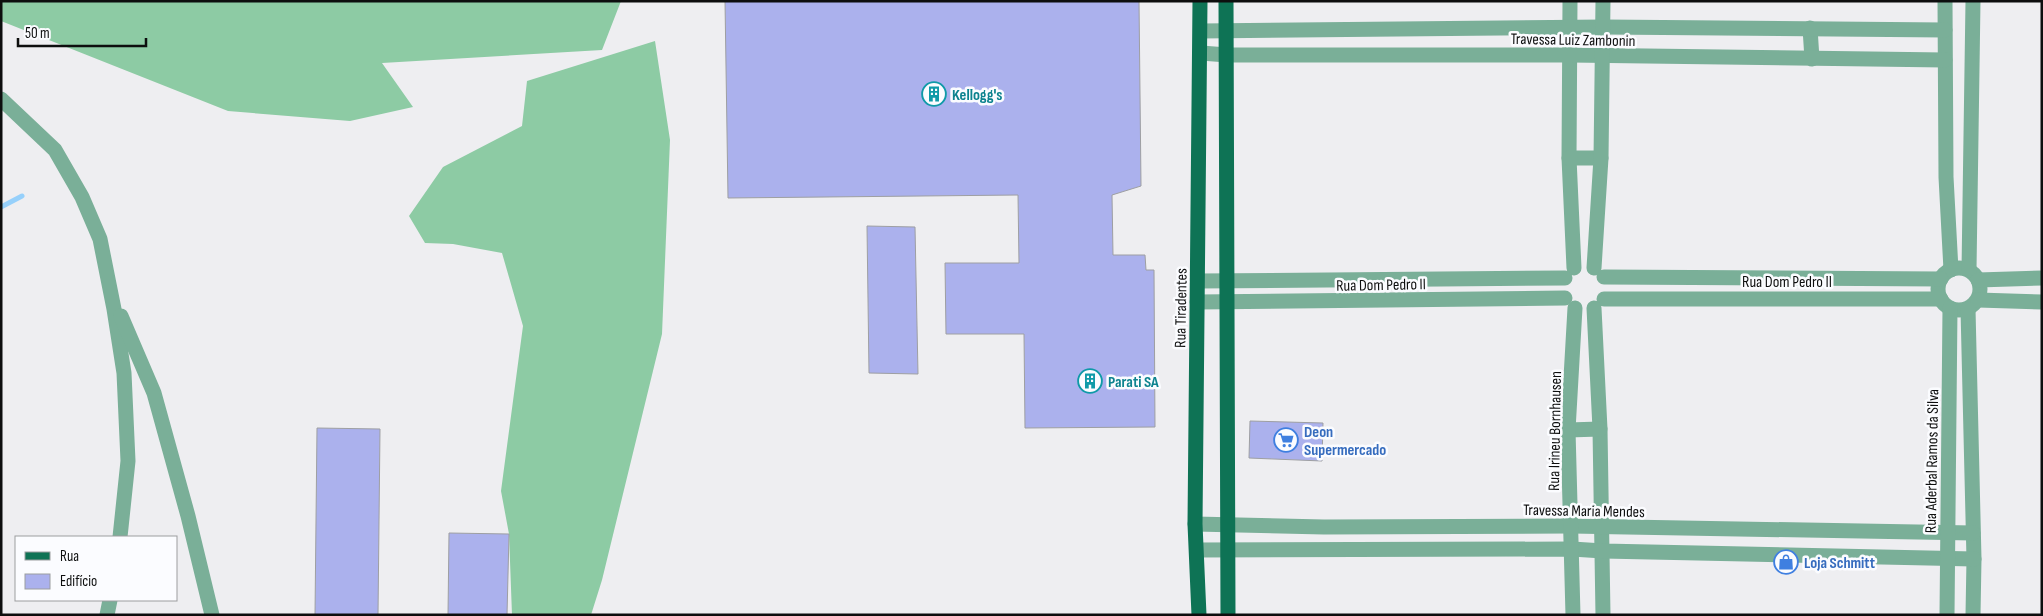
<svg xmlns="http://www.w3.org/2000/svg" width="2043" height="616" font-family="'Sofia Sans Condensed',sans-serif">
  <rect width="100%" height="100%" fill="#eeeef1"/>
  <!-- forest -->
  <g fill="#8dcba4">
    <polygon points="1,1 621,1 602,50 382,63 413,107 350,121 228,111 1,21"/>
    <polygon points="655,41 670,140 662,334 602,580 591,615 512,615 509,534 501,491 523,326 502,253 453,244 425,243 409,216 443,167 522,126 527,81"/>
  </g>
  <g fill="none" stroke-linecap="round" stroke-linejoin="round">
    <!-- stream -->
    <polyline stroke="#96d0fb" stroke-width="5" points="1,207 22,196"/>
  </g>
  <!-- building -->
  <g fill="#abb1ed" stroke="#9e9fa2">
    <polygon points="725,1 1139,1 1141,186 1112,195 1113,255 1145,255 1146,270 1154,270 1155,427 1025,428 1024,334 946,334 945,263 1019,263 1018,195 728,198"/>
    <polygon points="867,226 915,227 918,374 869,373"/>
    <polygon points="1250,421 1323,423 1322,461 1249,458"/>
    <polygon points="317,428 380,429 378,615 315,615"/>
    <polygon points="449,533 509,534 507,615 448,615"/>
  </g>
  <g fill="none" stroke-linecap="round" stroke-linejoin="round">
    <!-- minor -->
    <g stroke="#7aaf98" stroke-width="15">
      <polyline points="1570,1 1569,158 1574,268"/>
      <polyline points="1945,1 1946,177 1951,270"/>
      <polyline points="1810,28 1812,59"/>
      <polyline points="1201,31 1604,27 1945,30"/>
      <polyline points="1201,53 1227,55 1570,55 1945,60"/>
      <polyline points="1,99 55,150 82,197 100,239 114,309 124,373 128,461 120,537"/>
      <polyline points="1569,158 1601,158"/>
      <polyline points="1594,268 1601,158 1603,1"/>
      <circle cx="1959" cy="289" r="21"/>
      <polyline points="1969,270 1973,1"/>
      <polyline points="1604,277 1941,279"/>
      <polyline points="1978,280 2042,278"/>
      <polyline points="1198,281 1565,278"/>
      <polyline points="1604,299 1941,299"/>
      <polyline points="1978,300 2042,302"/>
      <polyline points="1197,302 1565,298"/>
      <polyline points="1594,308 1600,429 1603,615"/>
      <polyline points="1968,309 1974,559 1973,615"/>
      <polyline points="121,316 154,393 188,516 212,615"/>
      <polyline points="1568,430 1600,429"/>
      <polyline points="1195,524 1324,527 1571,526 1973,533"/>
      <polyline points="1197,550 1572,549 1603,551 1974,559"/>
      <polyline points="107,615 110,600"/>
      <polyline points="1573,615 1568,430 1575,308"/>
      <polyline points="1947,615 1950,308"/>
    </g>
    <!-- major -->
    <g stroke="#0e7355" stroke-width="15">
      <polyline points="1226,1 1228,615"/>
      <polyline points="1199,615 1195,524 1200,1"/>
    </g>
  </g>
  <!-- icons -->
  <defs>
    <g id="building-ring" transform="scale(1.25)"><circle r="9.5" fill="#fbfcff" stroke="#0f9aa8" stroke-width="1.5"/><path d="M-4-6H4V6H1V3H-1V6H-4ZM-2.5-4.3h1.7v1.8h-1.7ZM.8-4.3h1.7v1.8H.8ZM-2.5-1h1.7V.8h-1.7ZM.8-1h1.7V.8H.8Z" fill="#0f9aa8"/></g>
    <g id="supermarket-ring" transform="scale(1.25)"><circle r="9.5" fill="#fbfcff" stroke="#3f7fe0" stroke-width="1.5"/><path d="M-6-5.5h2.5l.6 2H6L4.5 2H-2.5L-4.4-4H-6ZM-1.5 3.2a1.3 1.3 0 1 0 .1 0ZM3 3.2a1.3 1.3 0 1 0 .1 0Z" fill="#3f7fe0"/></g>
    <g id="shop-ring" transform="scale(1.25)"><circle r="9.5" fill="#fbfcff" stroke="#3f7fe0" stroke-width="1.5"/><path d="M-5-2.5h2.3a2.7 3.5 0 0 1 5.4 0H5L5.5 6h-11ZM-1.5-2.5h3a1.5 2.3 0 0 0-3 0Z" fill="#3f7fe0"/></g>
  </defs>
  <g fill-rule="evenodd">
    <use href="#building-ring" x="934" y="94"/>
    <use href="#building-ring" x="1090" y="381"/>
    <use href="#supermarket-ring" x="1286" y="440"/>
    <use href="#shop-ring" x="1786" y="562"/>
  </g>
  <g text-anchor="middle" stroke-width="5" stroke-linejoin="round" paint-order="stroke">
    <!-- street labels -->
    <g font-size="16" fill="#0d0e0e" stroke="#fbfcff">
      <text transform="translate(1573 39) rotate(1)" y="6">Travessa Luiz Zambonin</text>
      <text x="1787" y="287">Rua Dom Pedro II</text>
      <text transform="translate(1381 284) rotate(-1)" y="6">Rua Dom Pedro II</text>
      <text transform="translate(1180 308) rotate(-89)" y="6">Rua Tiradentes</text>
      <text transform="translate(1554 431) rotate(-89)" y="6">Rua Irineu Bornhausen</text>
      <text transform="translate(1931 461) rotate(-89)" y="6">Rua Aderbal Ramos da Silva</text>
      <text transform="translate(1584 510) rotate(1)" y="6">Travessa Maria Mendes</text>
    </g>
    <!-- culture labels -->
    <g font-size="16" font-weight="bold" fill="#0d838f" stroke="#fbfcff" text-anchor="start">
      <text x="952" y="100">Kellogg's</text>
      <text x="1108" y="387">Parati SA</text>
    </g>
    <!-- shop labels -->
    <g font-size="16" font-weight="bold" fill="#366cbe" stroke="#fbfcff" text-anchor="start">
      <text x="1304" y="437">Deon<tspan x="1304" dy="18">Supermercado</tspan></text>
      <text x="1804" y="568">Loja Schmitt</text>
    </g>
  </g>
  <!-- border -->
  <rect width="2043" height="616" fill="none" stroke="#0d0e0e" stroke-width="5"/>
  <!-- legend -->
  <rect x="15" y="536" width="162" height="65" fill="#fbfcff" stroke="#9c9d9f"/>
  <rect x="25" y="552" width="25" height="8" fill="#0e7355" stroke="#9c9d9f"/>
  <text x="60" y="561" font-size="15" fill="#0d0e0e">Rua</text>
  <rect x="25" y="574" width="25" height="15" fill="#abb1ed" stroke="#9c9d9f"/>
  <text x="60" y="586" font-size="15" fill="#0d0e0e">Edifício</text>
  <!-- scale -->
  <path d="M18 38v8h128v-8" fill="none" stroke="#0d0e0e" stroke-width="2.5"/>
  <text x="25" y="38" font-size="15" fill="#0d0e0e" stroke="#fbfcff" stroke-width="4" paint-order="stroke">50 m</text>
</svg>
